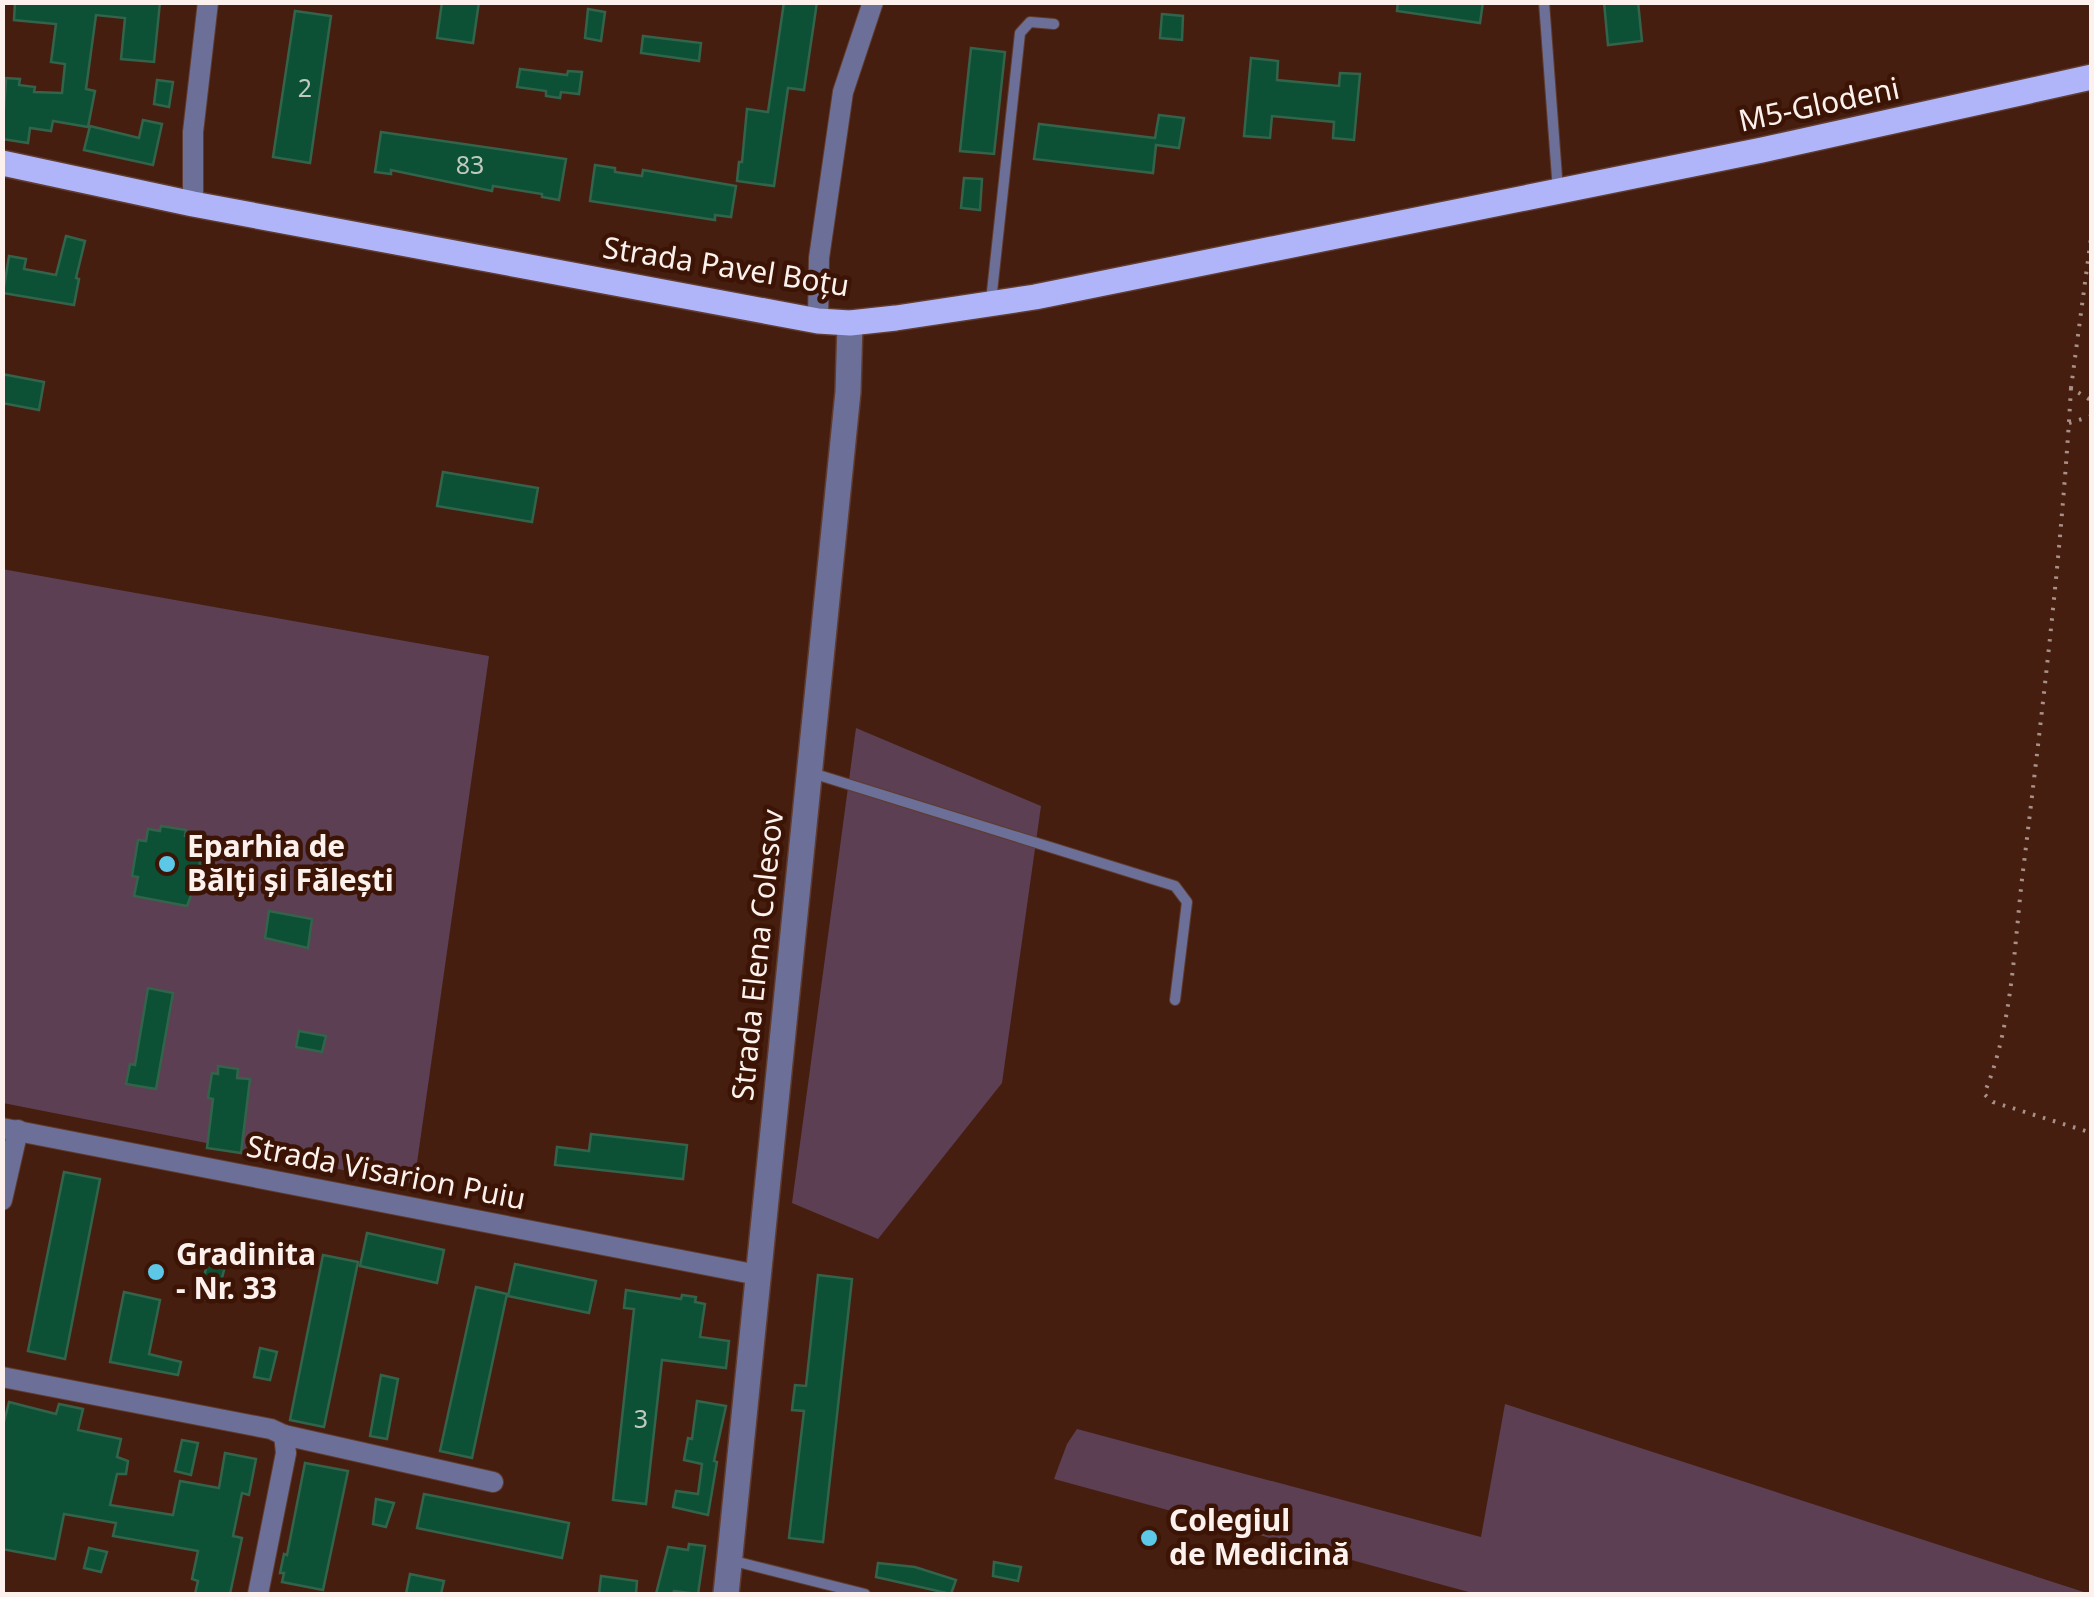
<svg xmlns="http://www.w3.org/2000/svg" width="2094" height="1597" font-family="'Noto Sans',sans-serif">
  <rect width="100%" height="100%" fill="#461e10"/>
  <!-- green -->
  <g fill="#5c3f52">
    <polygon points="2,569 489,656 414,1184 3,1103"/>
    <polygon points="856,728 1041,806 1002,1083 878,1239 792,1203"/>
    <polygon points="1505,1404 2090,1594 1476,1594 1054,1479 1067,1444 1077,1429 1481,1537"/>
  </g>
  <!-- building -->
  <g fill="#0c5135" stroke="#34634b" stroke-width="2.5">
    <polygon points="15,2 160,2 154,62 121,59 125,18 96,15 86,89 95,91 88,127 53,121 51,131 30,128 28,143 2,139 6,78 20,79 19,85 35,87 34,92 62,93 65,64 51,62 56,24 14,20"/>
    <polygon points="442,2 479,2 473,43 437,38"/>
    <polygon points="784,2 817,2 804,90 788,88 774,186 737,181 739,162 742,162 747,109 768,112"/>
    <polygon points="1398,2 1483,2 1480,23 1397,11"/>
    <polygon points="1604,2 1638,2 1642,41 1608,45"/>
    <polygon points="588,9 605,12 601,41 585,38"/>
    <polygon points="295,11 331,16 310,163 273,157"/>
    <polygon points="1162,14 1183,16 1182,40 1160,38"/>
    <polygon points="643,36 701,43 699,61 641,53"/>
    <polygon points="971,48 1005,52 994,154 960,151"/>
    <polygon points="1251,58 1278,61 1277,80 1339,86 1340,73 1360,74 1354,140 1333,138 1334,122 1272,116 1270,138 1244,136"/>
    <polygon points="520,69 567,75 568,71 582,72 579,94 561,92 560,98 546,96 546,91 517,87"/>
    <polygon points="157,80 173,82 169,107 154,104"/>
    <polygon points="1159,115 1184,118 1179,148 1156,145 1153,173 1034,159 1039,124 1155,138"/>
    <polygon points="143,120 162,124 153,165 84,150 90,126 139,138"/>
    <polygon points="381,132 566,159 559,200 542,197 542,194 493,186 492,191 391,170 391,174 375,172"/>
    <polygon points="595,165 615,168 615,172 642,176 643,170 736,186 731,217 715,215 715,220 590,201"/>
    <polygon points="964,178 982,179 980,210 961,208"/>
    <polygon points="66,236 85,241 76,278 79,279 74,305 3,293 9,256 26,259 24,269 56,275"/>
    <polygon points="2,374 44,382 39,410 2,403"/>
    <polygon points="443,472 538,488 532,522 437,506"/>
    <polygon points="161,826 186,830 185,836 197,838 195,848 201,849 199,874 187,906 134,896 138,877 132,876 138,840 146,841 148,829 160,831"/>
    <polygon points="269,911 312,919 308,948 265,938"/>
    <polygon points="148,988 173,993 156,1089 126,1084 130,1064 135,1065"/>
    <polygon points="299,1031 326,1036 322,1052 296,1047"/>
    <polygon points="218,1066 238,1069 237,1078 250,1079 241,1153 207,1148 213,1099 208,1098 212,1073 218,1074"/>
    <polygon points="591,1134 687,1145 683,1179 555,1165 557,1147 589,1151"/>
    <polygon points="64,1172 100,1179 65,1359 28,1351"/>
    <polygon points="367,1233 444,1250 437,1283 360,1266"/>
    <polygon points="210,1254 227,1258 216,1302 198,1298"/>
    <polygon points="323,1255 358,1262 324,1427 290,1420"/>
    <polygon points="515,1264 596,1281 589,1313 508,1296"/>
    <polygon points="818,1275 852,1279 823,1542 789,1538 804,1411 792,1410 795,1385 806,1386"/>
    <polygon points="476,1287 507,1294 472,1458 440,1451"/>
    <polygon points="626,1290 681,1299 682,1295 696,1297 695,1302 705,1304 700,1337 729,1341 726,1368 662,1360 646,1504 613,1500 634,1309 624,1308"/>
    <polygon points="124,1292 160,1300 149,1354 181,1362 178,1375 110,1362"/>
    <polygon points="260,1348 277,1352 270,1380 254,1377"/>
    <polygon points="381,1375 398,1379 387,1439 370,1436"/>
    <polygon points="697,1401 726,1406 714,1461 717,1462 708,1515 673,1507 676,1491 698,1494 702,1464 684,1460 688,1438 692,1439"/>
    <polygon points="9,1402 56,1414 59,1404 83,1409 78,1430 121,1439 117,1457 128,1461 126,1474 117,1474 110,1505 173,1515 180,1481 219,1488 225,1453 256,1459 249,1495 242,1493 233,1536 242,1538 230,1594 195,1594 198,1581 192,1579 198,1551 113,1536 116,1523 64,1514 55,1559 2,1549 2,1430"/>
    <polygon points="182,1440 198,1443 191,1475 175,1471"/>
    <polygon points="305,1463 348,1471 323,1590 282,1582 284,1573 280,1573 284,1554 287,1555"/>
    <polygon points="424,1494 569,1523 562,1558 417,1528"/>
    <polygon points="376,1499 394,1503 386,1527 373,1524"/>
    <polygon points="689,1544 705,1546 698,1594 674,1591 673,1594 656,1594 668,1547 688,1550"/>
    <polygon points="89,1548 107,1552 101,1572 84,1568"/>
    <polygon points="994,1562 1021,1567 1018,1581 993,1576"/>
    <polygon points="878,1563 915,1567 956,1580 951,1594 876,1577"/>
    <polygon points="410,1574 444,1581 441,1594 406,1594"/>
    <polygon points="601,1576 637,1581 636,1594 599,1594"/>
  </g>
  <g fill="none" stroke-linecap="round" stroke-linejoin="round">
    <!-- service casing -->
    <g stroke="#5f3c2f" stroke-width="12">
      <g id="service">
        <polyline points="1544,2 1558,191"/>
        <polyline points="991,301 1020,33 1030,22 1054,24"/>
        <polyline points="812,773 1175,886 1187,902 1175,1000"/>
        <polyline points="730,1560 865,1594"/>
      </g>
    </g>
    <!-- minor casing -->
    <g stroke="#5f3c2f" stroke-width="22">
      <g id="minor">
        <polyline points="193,204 193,132 208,2"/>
        <polyline points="818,321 819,258 843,92 873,2"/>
        <polyline points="2,1128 758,1275"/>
        <polyline points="2,1200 18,1130"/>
        <polyline points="2,1377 271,1429 284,1435 493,1482"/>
        <polyline points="258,1594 286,1453 284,1435"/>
      </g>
    </g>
    <!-- tertiary casing -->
    <g stroke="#5f3c2f" stroke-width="28">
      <polyline id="tertiary" points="726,1594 848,392 850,323"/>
    </g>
    <!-- primary casing -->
    <g stroke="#5f3c2f" stroke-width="28">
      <polyline id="primary" points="2,163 193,204 818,321 850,323 896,318 1035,297 1762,150 2092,77"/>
    </g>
    <!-- path -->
    <g stroke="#a99088" stroke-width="4" stroke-dasharray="2.5 8" stroke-linecap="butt">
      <polyline points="2092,230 2071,388 2092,401"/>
      <path d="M 2071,388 C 2062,547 2043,705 2024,863 C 2014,939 2014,1023 1984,1094 L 1993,1102 L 2092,1133"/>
      <polyline points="2069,423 2092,416"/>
    </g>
    <!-- service -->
    <use href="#service" stroke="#6c7099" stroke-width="10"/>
    <!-- minor -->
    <use href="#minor" stroke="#6c7099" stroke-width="20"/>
    <!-- tertiary -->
    <use href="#tertiary" stroke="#6c7099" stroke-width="25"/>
    <!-- primary -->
    <use href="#primary" stroke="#b0b5f9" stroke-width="25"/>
  </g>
  <!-- markers -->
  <g fill="#5cc7e7" stroke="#3b1406" stroke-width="4">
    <circle cx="167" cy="864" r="10"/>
    <circle cx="156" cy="1272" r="10"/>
    <circle cx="1149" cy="1538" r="10"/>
  </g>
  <g text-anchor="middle" stroke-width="9" stroke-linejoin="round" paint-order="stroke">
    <!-- number labels -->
    <g font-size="25" fill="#c0c9bf">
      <text x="305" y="97">2</text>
      <text x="470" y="174">83</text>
      <text x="641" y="1428">3</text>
    </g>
    <!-- street labels -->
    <g font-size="30" fill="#fcf1ed" stroke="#3b1406">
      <text transform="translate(1819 105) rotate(-12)" y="10">M5-Glodeni</text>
      <text transform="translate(726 267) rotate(9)" y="10">Strada Pavel Boțu</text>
      <text transform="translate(758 955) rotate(-84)" y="10">Strada Elena Colesov</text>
      <text transform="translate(386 1173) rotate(11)" y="10">Strada Visarion Puiu</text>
    </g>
    <!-- poi labels -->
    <g font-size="30" font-weight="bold" fill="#fcf1ed" stroke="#3b1406" text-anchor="start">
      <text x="187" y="857">Eparhia de<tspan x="187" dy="34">Bălți și Fălești</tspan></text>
      <text x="176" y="1265">Gradinita<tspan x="176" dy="34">- Nr. 33</tspan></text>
      <text x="1169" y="1531">Colegiul<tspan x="1169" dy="34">de Medicină</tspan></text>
    </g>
  </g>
  <!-- border -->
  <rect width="2094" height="1597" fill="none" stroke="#fcf1ed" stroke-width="10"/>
</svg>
